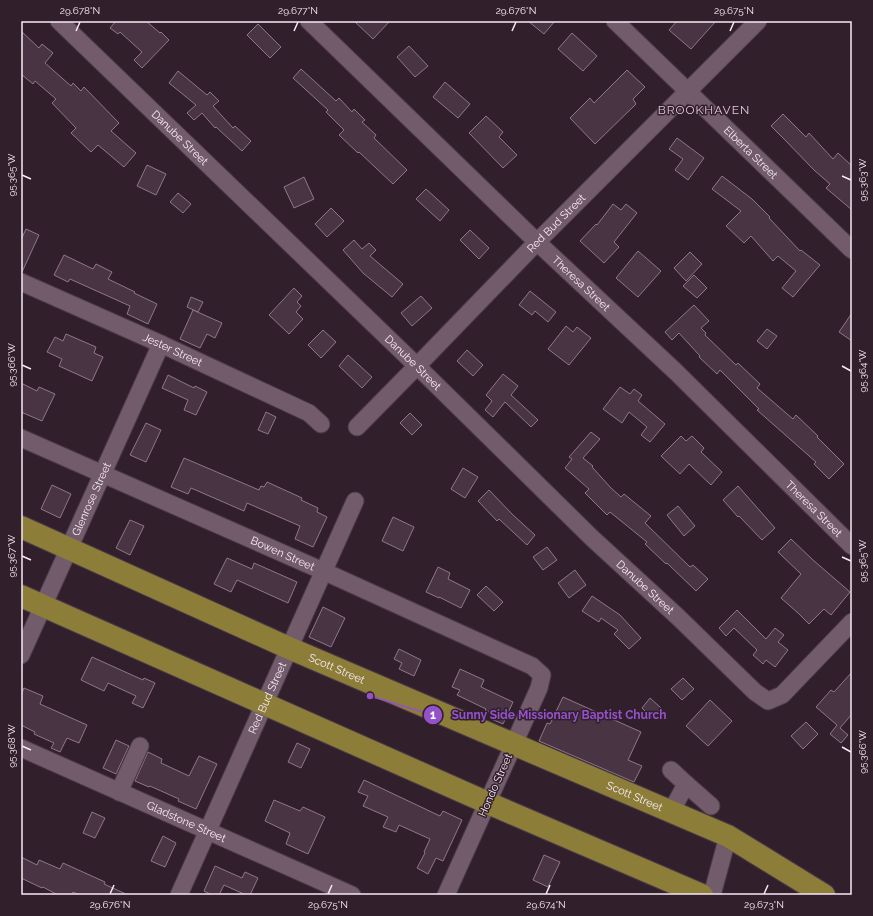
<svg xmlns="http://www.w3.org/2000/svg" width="873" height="916" font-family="Raleway,sans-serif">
  <rect width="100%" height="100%" fill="#321f2c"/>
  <!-- building -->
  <g fill="#493443" stroke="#8f7787">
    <polygon points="116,21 146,21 160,33 161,32 169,40 142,68 134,60 142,52 120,32 118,34 110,28"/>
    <polygon points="354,21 390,21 373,39"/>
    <polygon points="528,21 555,21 544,34"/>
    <polygon points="677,21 716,21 691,49 669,30"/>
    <polygon points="258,24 281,47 270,58 247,35"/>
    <polygon points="21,31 39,48 42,44 53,53 45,63 71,86 73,83 81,91 84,87 119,123 111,131 136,153 124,167 98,145 91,152 71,133 76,128 52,103 56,99 35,81 33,84 21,74"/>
    <polygon points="572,33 597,56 583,71 558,49"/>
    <polygon points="409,46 428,66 415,77 397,57"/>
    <polygon points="301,69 336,101 339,98 352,112 354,109 365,120 362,122 376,135 374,138 407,170 393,184 359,152 358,153 339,135 344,130 326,112 328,110 293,78"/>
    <polygon points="627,70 645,87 633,99 636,104 595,144 570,118 590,98 594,103"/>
    <polygon points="178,71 207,95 210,92 219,101 213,106 233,128 235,126 251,141 242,151 216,127 215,128 202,113 194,120 187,113 196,105 169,83"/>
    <polygon points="445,82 470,104 458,118 433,97"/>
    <polygon points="783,114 806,137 809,133 833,159 838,153 852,166 852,210 826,188 830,184 814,170 785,140 771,126"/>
    <polygon points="486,116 503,132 499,137 517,155 503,168 469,133"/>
    <polygon points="677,138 704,158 688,180 675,170 683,159 669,149"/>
    <polygon points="147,165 166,174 156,195 137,186"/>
    <polygon points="722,176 752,199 770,217 769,218 800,251 801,250 820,265 793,297 782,288 796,271 778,256 773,261 751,236 744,243 726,226 741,211 712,189"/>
    <polygon points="304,177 314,199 294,208 284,187"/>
    <polygon points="426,189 449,210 440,221 416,199"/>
    <polygon points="178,193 191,204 183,213 170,202"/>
    <polygon points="613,204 621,210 626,204 637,213 614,242 619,247 604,263 580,241 596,224 597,225"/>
    <polygon points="331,208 344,221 327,237 315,224"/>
    <polygon points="26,229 39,235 22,272 21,272 21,240"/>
    <polygon points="470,230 489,248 479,259 460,240"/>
    <polygon points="354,240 362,249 369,243 376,250 370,256 403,284 392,297 363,273 343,250"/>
    <polygon points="638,251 661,271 638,297 616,278"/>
    <polygon points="690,252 702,264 686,281 674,268"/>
    <polygon points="64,255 93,269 96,264 112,272 108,279 135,292 134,293 157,304 148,324 127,314 130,306 70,279 68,282 54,275"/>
    <polygon points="694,275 707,288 697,298 683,286"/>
    <polygon points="294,288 302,296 297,302 301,306 296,312 303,319 289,334 269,315"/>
    <polygon points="530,291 556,312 548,322 535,311 532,315 519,305"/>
    <polygon points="421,296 432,308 412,326 401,313"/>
    <polygon points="191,297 203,302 198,312 187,307"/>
    <polygon points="694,305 709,321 701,328 706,333 705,335 736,365 738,363 760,384 757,388 793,419 796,415 818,436 817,437 844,464 829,479 814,464 816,462 757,410 759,409 720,370 717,374 699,357 700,356 679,333 672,340 665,332"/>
    <polygon points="193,310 222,323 215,338 207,334 200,348 180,339"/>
    <polygon points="852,313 852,341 839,332"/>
    <polygon points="566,326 573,332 577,327 591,338 569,365 548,349"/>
    <polygon points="767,329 777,336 767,349 757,341"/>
    <polygon points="323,330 336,342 321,358 308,345"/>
    <polygon points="66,334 96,347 94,353 103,357 92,381 59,366 62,359 47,352 55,337 63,341"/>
    <polygon points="467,350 483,365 473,376 457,361"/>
    <polygon points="348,355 372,377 362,388 339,366"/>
    <polygon points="503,374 518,386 511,395 538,420 531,427 505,402 493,417 485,410 492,401 486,395"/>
    <polygon points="168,375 194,388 195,386 207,392 196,415 184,410 188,400 162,388"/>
    <polygon points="21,383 37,391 39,387 55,394 42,421 21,412"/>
    <polygon points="620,387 630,394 634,389 642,395 638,401 665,424 650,442 641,435 647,427 629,412 622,423 603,409"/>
    <polygon points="266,412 276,417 268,434 258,430"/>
    <polygon points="410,413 422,425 412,435 400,423"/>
    <polygon points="146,423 161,430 146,462 130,455"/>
    <polygon points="591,432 600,439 583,458 593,466 592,467 611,488 621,497 624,494 651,516 645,523 690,567 693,565 708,579 696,591 667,563 666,564 645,544 647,542 610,512 607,515 585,493 589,489 565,468 572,459 569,457"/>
    <polygon points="681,436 686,441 692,436 704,448 701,452 722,472 711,485 689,464 680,474 661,456"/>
    <polygon points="184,458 259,490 261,486 264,487 267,482 302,498 301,500 318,508 317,512 327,517 313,547 295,539 300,526 247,503 244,511 191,488 188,494 171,487"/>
    <polygon points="463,468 478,477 465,498 451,489"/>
    <polygon points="52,485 71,494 60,518 41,509"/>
    <polygon points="738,486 775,528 762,540 739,516 738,517 723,500"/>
    <polygon points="489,490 513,515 535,535 527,545 499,519 497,521 478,501"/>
    <polygon points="678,506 695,526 684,536 667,515"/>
    <polygon points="393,517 414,527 403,551 382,541"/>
    <polygon points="130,520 144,526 130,555 116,548"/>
    <polygon points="791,539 813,560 850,592 831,615 824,609 809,624 798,613 781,598 801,574 778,552"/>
    <polygon points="547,547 557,560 543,570 533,557"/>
    <polygon points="227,558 252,569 254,563 297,582 288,603 237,580 231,592 214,584"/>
    <polygon points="438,567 450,573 448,579 470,590 461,608 439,597 439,598 426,592"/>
    <polygon points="575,570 586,585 569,598 558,583"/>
    <polygon points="486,586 503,602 494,611 477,595"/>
    <polygon points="592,596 620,615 641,638 629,649 614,634 618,630 601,618 599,622 582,611"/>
    <polygon points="323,607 345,618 331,647 309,637"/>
    <polygon points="737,610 766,639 775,628 784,635 778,642 788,650 775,667 766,660 763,664 753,655 757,650 734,628 726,636 719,628"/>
    <polygon points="399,649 421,660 414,676 399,669 402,663 394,659"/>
    <polygon points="92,657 143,680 144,678 155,683 143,708 132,703 136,696 108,683 104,691 81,680"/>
    <polygon points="460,669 484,680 481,687 513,702 503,724 491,719 493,714 485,710 486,709 457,695 460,690 452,687"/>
    <polygon points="852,672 852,714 840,728 848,735 841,743 830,734 837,725 816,707 831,690 834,692"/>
    <polygon points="683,678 694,689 682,700 671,689"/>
    <polygon points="24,688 43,696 40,704 87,725 79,743 67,738 60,752 51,748 54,743 34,734 35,732 21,725 21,695"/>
    <polygon points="563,697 641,732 628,760 642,766 634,782 539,741 547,723 550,724"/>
    <polygon points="650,698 661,708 652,718 642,708"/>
    <polygon points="710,700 732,721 708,746 686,726"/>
    <polygon points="806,722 818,734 803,749 791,736"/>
    <polygon points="116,740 129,746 116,774 103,768"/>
    <polygon points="297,743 310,749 301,768 288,762"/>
    <polygon points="148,752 162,759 161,763 189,776 199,756 217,764 196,809 178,801 179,799 150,786 149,787 135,781"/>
    <polygon points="364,780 440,816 443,811 462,820 443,861 436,858 428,874 417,868 425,853 424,852 430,839 399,825 396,832 383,827 388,817 363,806 368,796 358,792"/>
    <polygon points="274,800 300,811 303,807 325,817 308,854 286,844 290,833 265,821"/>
    <polygon points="92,812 105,818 95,838 83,833"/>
    <polygon points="163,836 176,843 165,867 151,861"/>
    <polygon points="544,855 560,862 548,887 533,880"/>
    <polygon points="21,857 37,865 39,860 60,869 63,863 105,882 104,884 128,895 80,895 73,892 71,895 58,895 43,887 42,888 21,878"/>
    <polygon points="215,866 242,878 245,872 258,878 250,895 246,895 224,885 219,895 212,895 204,891"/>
  </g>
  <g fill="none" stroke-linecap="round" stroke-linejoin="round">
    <!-- minor casing -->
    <g stroke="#4a3a46" stroke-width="19">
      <g id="minor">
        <path id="s1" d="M 59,21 L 417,366 L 592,538 L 678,617 L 755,692 L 768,701 L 782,695 L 852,622"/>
        <path id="s2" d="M 309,21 L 537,242 L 676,372 L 852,546"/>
        <path id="s3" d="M 615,21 L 852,250"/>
        <path id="s4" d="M 21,282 L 161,344 L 309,413 L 321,424"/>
        <path id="s5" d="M 357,427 L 417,366 L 537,242 L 758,21"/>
        <path id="s6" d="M 21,438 L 323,571 L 532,666 L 542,675 L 539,688 L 446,895"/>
        <path id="s7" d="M 21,655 L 161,344"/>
        <path id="s8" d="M 21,748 L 352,895"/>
        <polyline points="671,770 686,784 671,812"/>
        <polyline points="686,784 711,806"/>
        <polyline points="119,792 140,746"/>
        <path id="s9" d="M 179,895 L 355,501"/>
        <polyline points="712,895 728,836"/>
      </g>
    </g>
    <!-- major casing -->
    <g stroke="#4a3a46" stroke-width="24">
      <g id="major">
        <path id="s10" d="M 21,527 L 289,648 L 728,836 L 824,895"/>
        <polyline points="21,596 488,803 702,895"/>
      </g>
    </g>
    <!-- minor -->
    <use href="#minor" stroke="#725b6b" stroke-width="17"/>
    <!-- major -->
    <use href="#major" stroke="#8c7d39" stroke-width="22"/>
  </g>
  <!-- ticks -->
  <path fill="none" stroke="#f8eaf4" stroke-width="1.5" d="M 76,31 L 80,22M 294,31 L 298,22M 512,31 L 516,22M 730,31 L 734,22M 22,175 L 31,179M 842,176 L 851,180M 22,365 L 31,369M 842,366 L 851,371M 22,556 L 31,560M 842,557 L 851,561M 22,746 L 31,750M 842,747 L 851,752M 110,894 L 114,885M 328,894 L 332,885M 546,894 L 550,885M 764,894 L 768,885"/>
  <g text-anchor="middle" stroke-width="3" stroke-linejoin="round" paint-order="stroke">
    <!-- street labels -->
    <g font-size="11" fill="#f8eaf4" stroke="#321f2c">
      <text dy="4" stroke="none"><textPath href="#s1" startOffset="168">Danube Street</textPath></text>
      <text dy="4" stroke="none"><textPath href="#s3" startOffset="189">Elberta Street</textPath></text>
      <text dy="4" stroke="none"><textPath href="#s5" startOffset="285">Red Bud Street</textPath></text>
      <text dy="4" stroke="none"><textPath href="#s2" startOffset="378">Theresa Street</textPath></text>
      <text dy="4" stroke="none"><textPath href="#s4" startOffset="166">Jester Street</textPath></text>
      <text dy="4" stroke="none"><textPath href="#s1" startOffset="492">Danube Street</textPath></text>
      <text dy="4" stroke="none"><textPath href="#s7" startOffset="171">Glenrose Street</textPath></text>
      <text dy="4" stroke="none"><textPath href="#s2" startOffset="702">Theresa Street</textPath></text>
      <text dy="4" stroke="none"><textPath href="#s6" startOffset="286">Bowen Street</textPath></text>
      <text dy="4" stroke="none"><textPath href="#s1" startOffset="815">Danube Street</textPath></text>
      <text dy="4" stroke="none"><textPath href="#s10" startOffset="346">Scott Street</textPath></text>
      <text dy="4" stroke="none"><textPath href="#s9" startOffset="216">Red Bud Street</textPath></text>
      <text transform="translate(495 785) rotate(-66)" y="4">Hondo Street</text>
      <text dy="4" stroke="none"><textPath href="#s10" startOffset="670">Scott Street</textPath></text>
      <text dy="4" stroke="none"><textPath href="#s8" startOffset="181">Gladstone Street</textPath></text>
    </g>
    <!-- neighbourhood labels -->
    <g font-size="12" letter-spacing="1" fill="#e1c7d9" stroke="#321f2c">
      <text x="704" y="114">BROOKHAVEN</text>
    </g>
  </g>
  <!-- callouts -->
  <path fill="none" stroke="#9452ca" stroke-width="1.5" d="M370 696L433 715"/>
  <g fill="#9452ca" stroke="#321f2c" stroke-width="1.5">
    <circle cx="370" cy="696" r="4"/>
    <circle cx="433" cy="715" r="10"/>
  </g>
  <g font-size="12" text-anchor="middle" font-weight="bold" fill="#fff">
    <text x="433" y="719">1</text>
  </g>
  <g font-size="12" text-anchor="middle" font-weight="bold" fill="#9452ca" stroke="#321f2c" stroke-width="3" stroke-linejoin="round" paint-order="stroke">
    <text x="559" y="719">Sunny Side Missionary Baptist Church</text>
  </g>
  <!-- border -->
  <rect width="873" height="916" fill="none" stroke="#321f2c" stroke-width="44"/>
  <rect x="22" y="22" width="829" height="872" fill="none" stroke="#f8eaf4" stroke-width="1.5"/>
  <g font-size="10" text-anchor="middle" fill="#f8eaf4">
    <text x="80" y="14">29.678°N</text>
    <text x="298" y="14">29.677°N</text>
    <text x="516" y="14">29.676°N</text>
    <text x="734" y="14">29.675°N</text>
    <text transform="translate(11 175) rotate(-90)" y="4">95.365°W</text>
    <text transform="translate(862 180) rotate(-90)" y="4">95.363°W</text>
    <text transform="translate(11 365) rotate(-90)" y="4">95.366°W</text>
    <text transform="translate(862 371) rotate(-90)" y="4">95.364°W</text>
    <text transform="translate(11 556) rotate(-90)" y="4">95.367°W</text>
    <text transform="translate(862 561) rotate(-90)" y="4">95.365°W</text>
    <text transform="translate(11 746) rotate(-90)" y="4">95.368°W</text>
    <text transform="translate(862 752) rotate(-90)" y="4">95.366°W</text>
    <text x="110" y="908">29.676°N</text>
    <text x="328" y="908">29.675°N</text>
    <text x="546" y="908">29.674°N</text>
    <text x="764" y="908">29.673°N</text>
  </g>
</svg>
